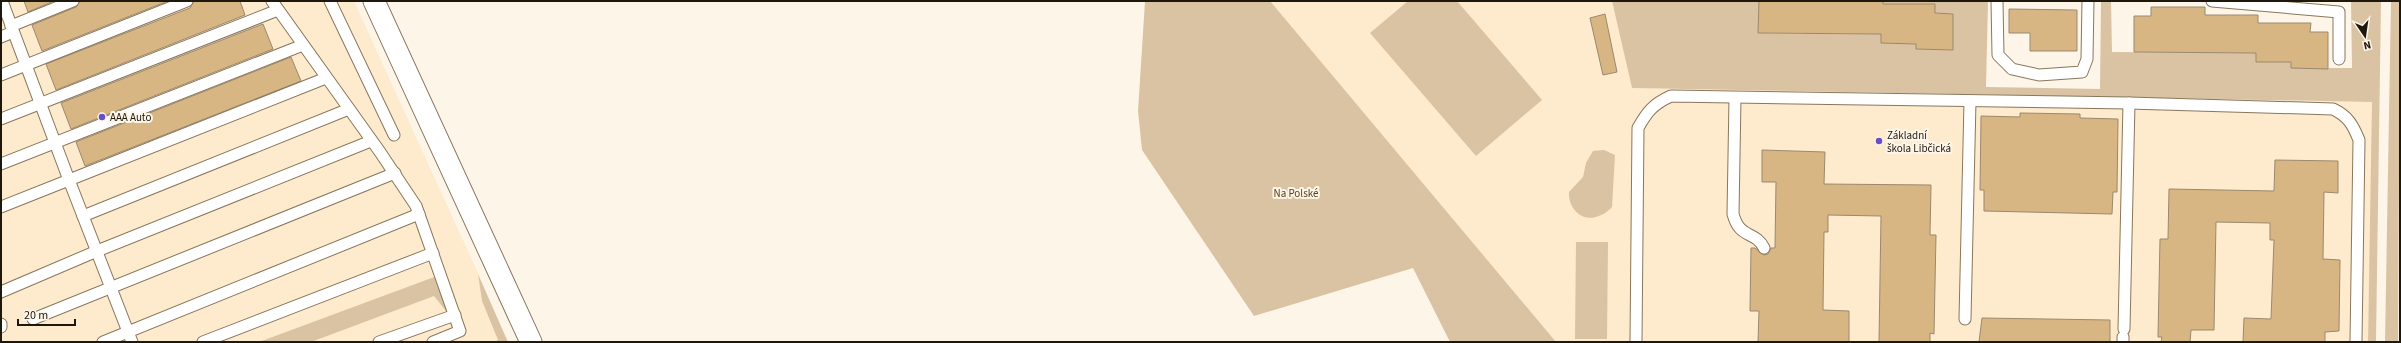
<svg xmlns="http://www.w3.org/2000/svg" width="2401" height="343" font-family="'Source Sans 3',sans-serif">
  <rect width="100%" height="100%" fill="#fef5e9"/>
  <!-- built -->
  <g fill="#feeacc">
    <polygon points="1,1 354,1 478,273 482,301 498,340 494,342 1,342"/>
    <polygon points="1270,1 1612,1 1632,88 2373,102 2368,342 1556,342 1418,181"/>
  </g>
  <!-- green -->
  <g fill="#dac3a2">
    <polygon points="1145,1 1270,1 1556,342 1450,342 1413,268 1254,316 1142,150 1138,111"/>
    <polygon points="1408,1 1457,1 1542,100 1476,156 1370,33"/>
    <polygon points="1612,1 1759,1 1759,33 1804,34 1804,27 1829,34 1881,34 1881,43 1916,42 1916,49 1952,50 1953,14 1935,13 1935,4 1883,4 1883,1 1988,1 1986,87 2100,89 2101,1 2111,1 2112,52 2256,53 2256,62 2291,62 2292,68 2352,68 2351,1 2381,1 2376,342 2368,342 2372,102 1632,88"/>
    <polygon points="2391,1 2400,1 2398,342 2385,342"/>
    <path d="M 1604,150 L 1615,155 L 1612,207 C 1609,210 1605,214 1601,215 C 1584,224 1568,210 1569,192 L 1583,177 L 1586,163 L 1593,151 Z"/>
    <polygon points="1576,242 1608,242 1607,339 1575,339"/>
    <polygon points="478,274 508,342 494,342 498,340 482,301"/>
    <polygon points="437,276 449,311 446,311 434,296 311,342 259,342"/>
  </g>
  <!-- building -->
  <g fill="#d7b684" stroke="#9b896d">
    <polygon points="24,1 54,1 28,12"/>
    <polygon points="80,1 168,1 42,51 32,25 76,7"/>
    <polygon points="194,1 240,1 245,15 56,90 46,64 190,8"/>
    <polygon points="1759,1 1883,1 1883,4 1935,4 1935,13 1953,14 1953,50 1916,49 1916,44 1881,43 1881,34 1758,33"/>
    <polygon points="2151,7 2205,7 2205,15 2258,15 2258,23 2311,23 2310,32 2328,32 2328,69 2291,68 2291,62 2256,62 2256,53 2134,52 2134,16 2151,16"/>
    <polygon points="2009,9 2077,10 2077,51 2030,51 2030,33 2009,33"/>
    <polygon points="1605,14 1617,72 1603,75 1590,18"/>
    <polygon points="263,24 273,49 71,129 61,103"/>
    <polygon points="291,57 301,81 85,166 76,142"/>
    <polygon points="2020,113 2080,114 2080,118 2118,119 2117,192 2113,192 2112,214 1984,211 1984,190 1980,190 1981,116 2020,117"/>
    <polygon points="1762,150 1825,152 1824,184 1931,185 1930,235 1936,235 1934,334 1930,333 1930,342 1879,342 1881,216 1828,215 1828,232 1824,232 1823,310 1849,311 1849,342 1758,342 1759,311 1750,311 1751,248 1755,248 1764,255 1768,254 1771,248 1775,248 1776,182 1762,182"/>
    <polygon points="2275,160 2338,161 2338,193 2324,192 2323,259 2340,260 2339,331 2325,332 2325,342 2243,342 2244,318 2271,319 2274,240 2270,240 2270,223 2216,222 2214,330 2191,330 2190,342 2161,342 2162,337 2158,337 2160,239 2168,239 2169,189 2274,191"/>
    <polygon points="1982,318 2110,320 2110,342 1979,342"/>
  </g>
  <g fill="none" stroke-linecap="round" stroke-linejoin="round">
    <!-- service casing -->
    <g stroke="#89775c" stroke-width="13">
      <g id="service">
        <polyline points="2,1 69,180 326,78"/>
        <polyline points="272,1 380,152 416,206 460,331 433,342"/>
        <polyline points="330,1 394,135"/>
        <polyline points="1997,1 1998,55 2012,69 2039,75 2082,72 2087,59 2088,1"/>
        <polyline points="2212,1 2339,12 2339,59"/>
        <polyline points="11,26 73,1"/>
        <polyline points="1,37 13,32"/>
        <polyline points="1,75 187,1"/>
        <path d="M 1735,98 L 1733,214 C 1740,240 1755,230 1764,248"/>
        <polyline points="1,119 278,10"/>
        <polyline points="1,164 303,45"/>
        <polyline points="1,207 69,180 132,342"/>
        <polyline points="83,216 349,109"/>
        <polyline points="1,292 97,251 371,141"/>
        <polyline points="33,319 395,173"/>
        <polyline points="1965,319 1970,101"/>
        <polyline points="1,324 1,327"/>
        <polyline points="2124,329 2129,103"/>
        <polyline points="103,342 419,214"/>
        <polyline points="203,342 433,253"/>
        <polyline points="379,342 455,315"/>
        <path d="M 1636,342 L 1638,128 C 1647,112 1653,104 1671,96 L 2129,103 L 2333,109 C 2348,116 2353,125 2359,140 L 2356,342"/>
        <polyline points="2123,342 2123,337"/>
      </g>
    </g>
    <!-- minor casing -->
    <g stroke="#89775c" stroke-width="23">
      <polyline id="minor" points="374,1 531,342"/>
    </g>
    <!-- service -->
    <use href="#service" stroke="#fff" stroke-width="11"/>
    <!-- minor -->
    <use href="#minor" stroke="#fff" stroke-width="21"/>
  </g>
  <!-- markers -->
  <g fill="#674fc8" stroke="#fef5e9" stroke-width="1.5">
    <circle cx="102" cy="117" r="4"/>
    <circle cx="1879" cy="141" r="4"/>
  </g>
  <g text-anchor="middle" stroke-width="4" stroke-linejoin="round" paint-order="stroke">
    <!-- poi labels -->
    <g font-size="11" fill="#1e170c" stroke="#fef5e9" text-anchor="start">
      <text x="110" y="121">AAA Auto</text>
      <text x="1887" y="139">Základní<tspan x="1887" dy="13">škola Libčická</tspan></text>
    </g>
    <!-- park labels -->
    <g font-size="11" fill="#59411a" stroke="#fef5e9">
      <text x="1296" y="197">Na Polské</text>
    </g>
  </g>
  <!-- border -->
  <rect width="2401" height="343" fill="none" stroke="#1e170c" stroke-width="4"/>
  <!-- north arrow -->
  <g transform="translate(2365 36) rotate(167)" stroke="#fef5e9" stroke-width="3" paint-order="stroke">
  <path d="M0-3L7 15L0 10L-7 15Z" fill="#1e170c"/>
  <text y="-6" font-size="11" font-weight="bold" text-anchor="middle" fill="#1e170c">N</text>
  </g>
  <!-- scale -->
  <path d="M18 319v6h57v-6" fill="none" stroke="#1e170c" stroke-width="2"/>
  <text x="24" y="319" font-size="12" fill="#1e170c" stroke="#fef5e9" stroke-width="3" paint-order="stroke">20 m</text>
</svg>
